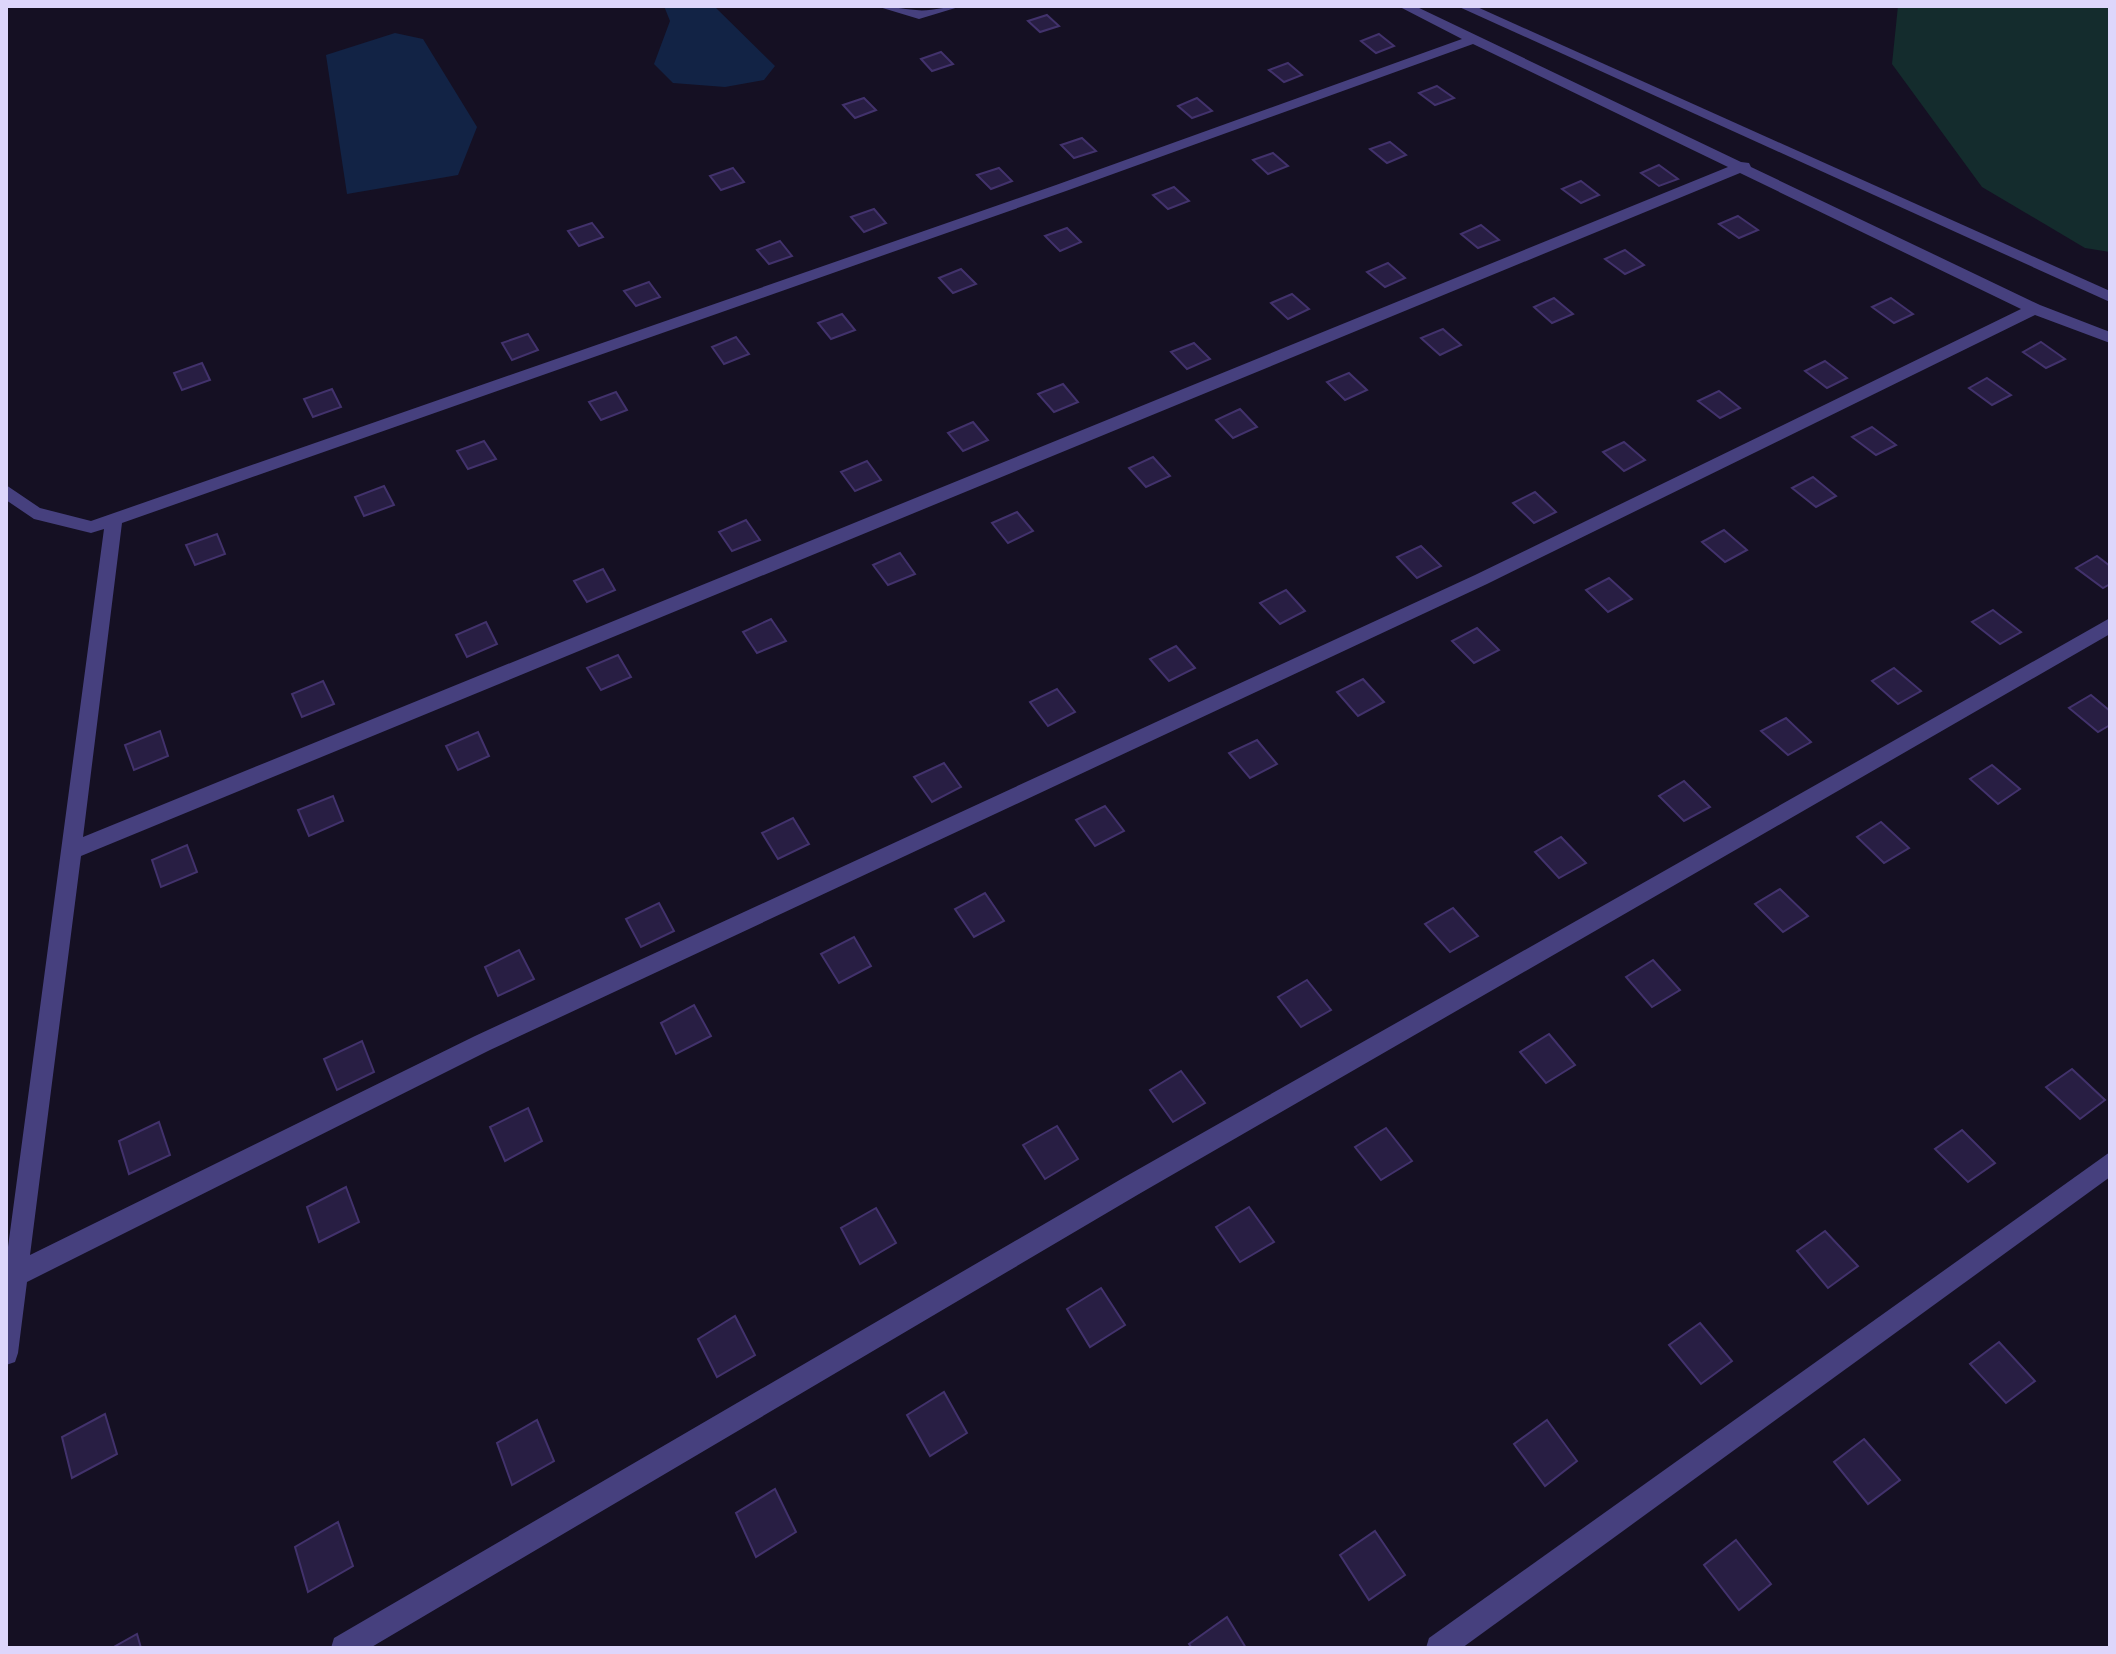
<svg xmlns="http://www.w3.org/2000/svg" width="2116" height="1654" font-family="Manrope,sans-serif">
  <rect width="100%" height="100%" fill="#151023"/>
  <!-- green -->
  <polygon fill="#142c2d" points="1898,6 2110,6 2110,252 2085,248 1982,187 1892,64"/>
  <!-- water -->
  <g fill="#122345">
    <polygon points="664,6 714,6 775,66 764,80 725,87 673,83 654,64 670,21"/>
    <polygon points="395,33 423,39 477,127 458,175 347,194 326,55"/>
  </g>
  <!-- building -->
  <g fill="#281e43" stroke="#42326c" stroke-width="2">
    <polygon points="1047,15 1059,26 1040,32 1028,21"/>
    <polygon points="1379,34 1394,46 1376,53 1361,41"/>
    <polygon points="941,52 953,64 932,71 921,59"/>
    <polygon points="1288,63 1302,75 1284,82 1269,70"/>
    <polygon points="1437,86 1454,98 1435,105 1419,93"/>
    <polygon points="864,98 876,110 855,118 843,105"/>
    <polygon points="1197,98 1212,111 1192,118 1178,106"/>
    <polygon points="1082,138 1096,151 1074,158 1061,145"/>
    <polygon points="1390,142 1406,155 1387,163 1370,149"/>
    <polygon points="1273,153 1288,166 1268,174 1253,160"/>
    <polygon points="1659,165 1678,179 1659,186 1641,173"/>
    <polygon points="733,168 744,182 721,190 710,176"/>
    <polygon points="999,168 1012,181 991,189 977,175"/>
    <polygon points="1581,181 1599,195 1581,203 1562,189"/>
    <polygon points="1174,187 1189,201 1168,209 1153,195"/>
    <polygon points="874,209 886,223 864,232 851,217"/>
    <polygon points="1738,216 1758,230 1739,238 1719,224"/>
    <polygon points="592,223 603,237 579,246 568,231"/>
    <polygon points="1481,225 1499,240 1478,248 1461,234"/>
    <polygon points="1067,228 1081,242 1060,251 1045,236"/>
    <polygon points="780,241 792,256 769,264 757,250"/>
    <polygon points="1625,250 1644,265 1625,274 1605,259"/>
    <polygon points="1388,263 1405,278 1385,287 1367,272"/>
    <polygon points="961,269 976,284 953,293 939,278"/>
    <polygon points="649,282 660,297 636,306 624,291"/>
    <polygon points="1292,294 1309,309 1288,319 1271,303"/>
    <polygon points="1554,298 1573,314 1552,323 1534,307"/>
    <polygon points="1891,298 1913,314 1894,323 1872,307"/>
    <polygon points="842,314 855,330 831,339 818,323"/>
    <polygon points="1443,329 1461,345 1440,355 1421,338"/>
    <polygon points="528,334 538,350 512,360 502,343"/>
    <polygon points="736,337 749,354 724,364 712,347"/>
    <polygon points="2041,342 2065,359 2046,368 2023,352"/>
    <polygon points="1194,343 1210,359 1187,369 1171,352"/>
    <polygon points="1825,361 1847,378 1827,388 1805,371"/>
    <polygon points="202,363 210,380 182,390 174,373"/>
    <polygon points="1349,373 1367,390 1345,400 1327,382"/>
    <polygon points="1987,378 2011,395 1992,405 1969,388"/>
    <polygon points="1063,384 1078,402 1054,412 1038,394"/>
    <polygon points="332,389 341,407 313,417 304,399"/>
    <polygon points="1719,391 1740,408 1720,418 1698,401"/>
    <polygon points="616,392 627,410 601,420 589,402"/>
    <polygon points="1240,409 1257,427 1233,438 1216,420"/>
    <polygon points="973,422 988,440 963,451 948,433"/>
    <polygon points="1872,427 1896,445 1876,455 1852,437"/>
    <polygon points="484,441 496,459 468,469 457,451"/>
    <polygon points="1624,442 1645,460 1624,471 1603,452"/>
    <polygon points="1153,457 1170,476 1146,487 1129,468"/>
    <polygon points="867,461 881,480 855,491 841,472"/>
    <polygon points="1813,477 1836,496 1816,507 1792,488"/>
    <polygon points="384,486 394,505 364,516 355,497"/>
    <polygon points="1535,492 1556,512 1534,523 1513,503"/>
    <polygon points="1017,512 1033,531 1008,543 992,523"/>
    <polygon points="746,520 760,540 732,551 719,532"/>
    <polygon points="1724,530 1747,550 1725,562 1702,542"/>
    <polygon points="217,534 225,554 195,565 186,545"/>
    <polygon points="1421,546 1441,566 1417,578 1397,557"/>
    <polygon points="900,553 915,574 888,585 873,565"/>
    <polygon points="2097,556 2110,566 2110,584 2103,588 2076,568"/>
    <polygon points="603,569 615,590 587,602 574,581"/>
    <polygon points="1609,578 1632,599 1608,612 1586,590"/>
    <polygon points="1286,590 1305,611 1280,624 1260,603"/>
    <polygon points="1993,610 2021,632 2000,644 1972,622"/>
    <polygon points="771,619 786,641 757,653 743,632"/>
    <polygon points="486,622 497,644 467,657 456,635"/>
    <polygon points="1477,628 1499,650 1474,663 1452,641"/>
    <polygon points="1176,646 1195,668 1169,681 1150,659"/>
    <polygon points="618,655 631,677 601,690 587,668"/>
    <polygon points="1894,668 1921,691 1898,704 1872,681"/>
    <polygon points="1363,679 1384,702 1358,716 1337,692"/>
    <polygon points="323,681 334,704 302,717 292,694"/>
    <polygon points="1057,689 1075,712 1048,726 1030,702"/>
    <polygon points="2091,695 2110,711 2110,725 2098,732 2069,708"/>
    <polygon points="1786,718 1811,742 1788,755 1761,731"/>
    <polygon points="160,731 168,756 134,770 125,745"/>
    <polygon points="478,732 489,756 458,770 446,746"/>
    <polygon points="1257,740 1277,764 1250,778 1229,753"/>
    <polygon points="944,763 961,787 932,802 914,777"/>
    <polygon points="1992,765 2020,789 1998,804 1970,779"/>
    <polygon points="1684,781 1710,807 1684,821 1659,796"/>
    <polygon points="333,796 343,821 309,836 298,810"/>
    <polygon points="1105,806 1124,831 1095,846 1076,820"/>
    <polygon points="793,818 809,844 778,859 762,833"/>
    <polygon points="1881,822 1909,848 1884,863 1857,837"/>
    <polygon points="1561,837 1586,863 1559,878 1535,852"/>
    <polygon points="187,845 197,872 161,887 152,860"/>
    <polygon points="1780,889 1808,916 1783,932 1755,904"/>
    <polygon points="985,893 1004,921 974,937 955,909"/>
    <polygon points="659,903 674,931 641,947 626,919"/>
    <polygon points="1453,908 1478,936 1450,952 1425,924"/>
    <polygon points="854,937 871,966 839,983 821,954"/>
    <polygon points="519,950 534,979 498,996 485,967"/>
    <polygon points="1653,960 1680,990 1652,1007 1626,977"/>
    <polygon points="1307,980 1331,1010 1301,1027 1278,997"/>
    <polygon points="694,1005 711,1036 676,1054 661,1023"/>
    <polygon points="1549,1034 1575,1065 1546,1083 1520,1052"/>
    <polygon points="362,1041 374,1072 337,1090 324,1059"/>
    <polygon points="2072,1069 2105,1100 2080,1119 2046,1087"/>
    <polygon points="1181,1071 1205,1103 1173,1122 1150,1090"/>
    <polygon points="528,1108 542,1141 505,1161 490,1127"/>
    <polygon points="159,1122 170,1155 129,1174 119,1141"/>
    <polygon points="1057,1126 1078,1159 1045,1179 1023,1145"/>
    <polygon points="1386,1128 1412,1161 1381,1180 1355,1147"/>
    <polygon points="1962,1130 1995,1163 1968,1182 1935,1149"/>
    <polygon points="346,1187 359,1222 319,1242 307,1207"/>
    <polygon points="1249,1207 1274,1242 1240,1262 1216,1227"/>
    <polygon points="876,1208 896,1243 860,1264 841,1228"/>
    <polygon points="1825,1231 1858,1266 1828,1288 1797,1251"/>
    <polygon points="1101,1288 1125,1325 1090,1347 1067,1309"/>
    <polygon points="735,1316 755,1355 717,1377 698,1339"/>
    <polygon points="1700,1323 1732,1361 1701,1384 1669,1345"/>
    <polygon points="1999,1342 2035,1381 2006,1403 1970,1364"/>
    <polygon points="944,1392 967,1433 930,1456 907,1415"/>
    <polygon points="105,1414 117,1454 72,1478 62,1437"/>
    <polygon points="537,1420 554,1461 512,1485 497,1443"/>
    <polygon points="1547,1420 1577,1461 1545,1486 1514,1444"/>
    <polygon points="1864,1439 1900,1480 1868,1504 1834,1462"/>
    <polygon points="775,1489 796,1532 756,1557 736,1513"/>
    <polygon points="338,1522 353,1566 308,1592 295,1547"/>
    <polygon points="1375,1531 1405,1575 1369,1600 1340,1555"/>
    <polygon points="1736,1540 1771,1584 1739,1610 1704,1565"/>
    <polygon points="1227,1617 1246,1648 1192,1648 1189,1644"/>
    <polygon points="137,1634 141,1648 112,1648"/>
  </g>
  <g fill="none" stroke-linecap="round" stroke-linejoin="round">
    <!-- lane -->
    <g fill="#46407e" fill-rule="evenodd">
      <path d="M 876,6 C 890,6 902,9 916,10 C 929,12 947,6 962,6 L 919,19 Z"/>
      <path d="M 1398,6 L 1415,6 L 1741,162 L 1749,163 L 1751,167 L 2040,305 L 2110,332 L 2110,343 L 2035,315 L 1487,584 L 490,1050 L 27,1282 L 18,1353 L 15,1362 L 6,1365 L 6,1262 L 104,529 L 91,533 L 34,519 L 6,500 L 6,485 L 40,508 L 91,521 L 1056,185 L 1462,39 ZM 1473,44 L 1728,167 L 83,837 L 122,523 L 1066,191 ZM 1740,173 L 2021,309 L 1475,575 L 475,1036 L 30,1255 L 81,856 Z"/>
      <polygon points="2110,618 2110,634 1139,1194 370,1648 331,1648 334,1638 1123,1178"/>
      <polygon points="2110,1152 2110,1177 1462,1648 1426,1648 1429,1638"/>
    </g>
    <!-- street -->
    <polygon fill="#46407e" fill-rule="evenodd" points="1457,6 1475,6 2110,291 2110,302"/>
  </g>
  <!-- border -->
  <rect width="2116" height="1654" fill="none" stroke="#ddd6fb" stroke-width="16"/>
</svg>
